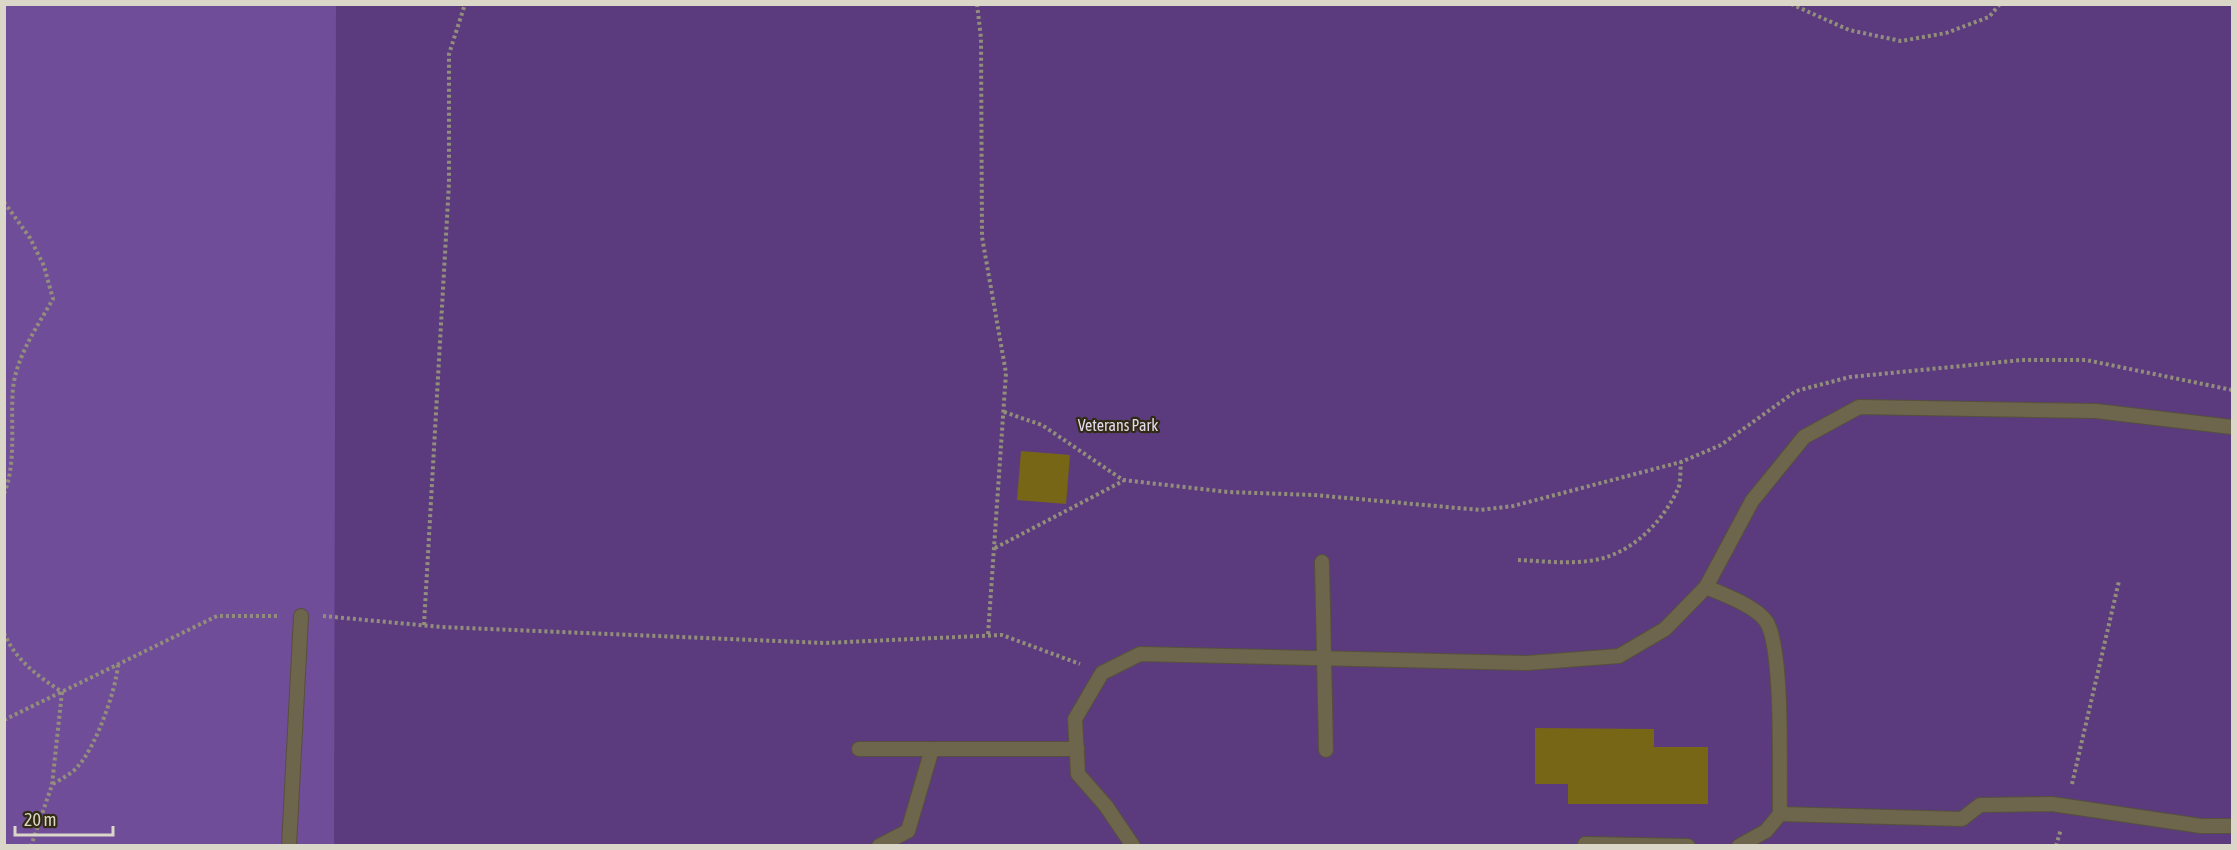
<svg xmlns="http://www.w3.org/2000/svg" width="2237" height="850" font-family="'Asap Condensed',sans-serif">
  <rect width="100%" height="100%" fill="#3b351d"/>
  <!-- green -->
  <polygon fill="#5b3b7e" points="5,5 2232,5 2232,845 5,846"/>
  <!-- forest -->
  <polygon fill="#704d98" points="5,5 336,5 334,845 5,846"/>
  <!-- building -->
  <g fill="#776616">
    <polygon points="1021,451 1070,455 1066,504 1017,500"/>
    <polygon points="1535,728 1654,729 1654,747 1708,747 1708,804 1568,804 1568,784 1535,784"/>
  </g>
  <g fill="none" stroke-linecap="round" stroke-linejoin="round">
    <!-- service casing -->
    <g stroke="#56513c" stroke-width="16">
      <g id="service">
        <polyline points="1322,562 1326,750"/>
        <path d="M 1706,587 C 1723,594 1755,606 1766,621 C 1784,648 1779,776 1780,814 L 1962,819 L 1980,805 L 2052,804 L 2201,826 L 2232,826"/>
        <polyline points="859,749 1077,749"/>
        <polyline points="1585,844 1688,846"/>
        <polyline points="289,846 301,616"/>
        <polyline points="879,846 908,831 932,749"/>
        <polyline points="1133,846 1106,806 1078,774 1075,719 1102,673 1140,654 1527,663 1619,656 1665,629 1706,587 1752,501 1804,437 1859,407 2096,411 2232,427"/>
        <polyline points="1739,846 1766,831 1780,814"/>
      </g>
    </g>
    <!-- path -->
    <g stroke="#928e7b" stroke-width="4" stroke-dasharray="3 3" stroke-linecap="butt">
      <polyline points="977,4 981,38 982,237 1006,373 988,635"/>
      <polyline points="1791,4 1849,30 1901,41 1946,33 1989,17 2000,4"/>
      <path d="M 4,202 L 30,238 L 44,266 L 53,299 C 37,327 17,355 13,388 C 10,423 17,461 4,494"/>
      <polyline points="1004,412 1042,425 1123,480 1228,492 1314,495 1480,510 1513,506 1681,462 1721,445 1796,391 1850,377 2022,360 2086,360 2232,390"/>
      <polyline points="995,548 1123,481"/>
      <path d="M 1518,560 C 1541,561 1565,564 1588,561 C 1628,557 1661,525 1678,489 C 1681,482 1680,470 1681,462"/>
      <polyline points="323,616 441,627 825,643 1002,635 1080,664"/>
      <polyline points="424,625 449,183 449,54 465,4"/>
      <path d="M 4,633 C 16,661 38,676 62,692 L 52,785 L 31,846"/>
      <polyline points="4,720 217,616 280,616"/>
      <path d="M 53,784 C 61,779 73,773 79,765 C 96,746 116,690 118,665"/>
      <polyline points="2072,784 2119,581"/>
      <polyline points="2056,846 2061,829"/>
    </g>
    <!-- service -->
    <use href="#service" stroke="#6d664c" stroke-width="14"/>
  </g>
  <g text-anchor="middle" stroke-width="4.5" stroke-linejoin="round" paint-order="stroke">
    <!-- park labels -->
    <g font-size="16" fill="#e3daf0" stroke="#312b13">
      <text x="1118" y="431">Veterans Park</text>
    </g>
  </g>
  <!-- border -->
  <rect width="2237" height="850" fill="none" stroke="#dad7c8" stroke-width="12"/>
  <!-- scale -->
  <path d="M15 826v9h98v-9" fill="none" stroke="#dad7c8" stroke-width="3"/>
  <text x="24" y="826" font-size="18" fill="#dad7c8" stroke="#312b13" stroke-width="4.5" paint-order="stroke">20 m</text>
</svg>
